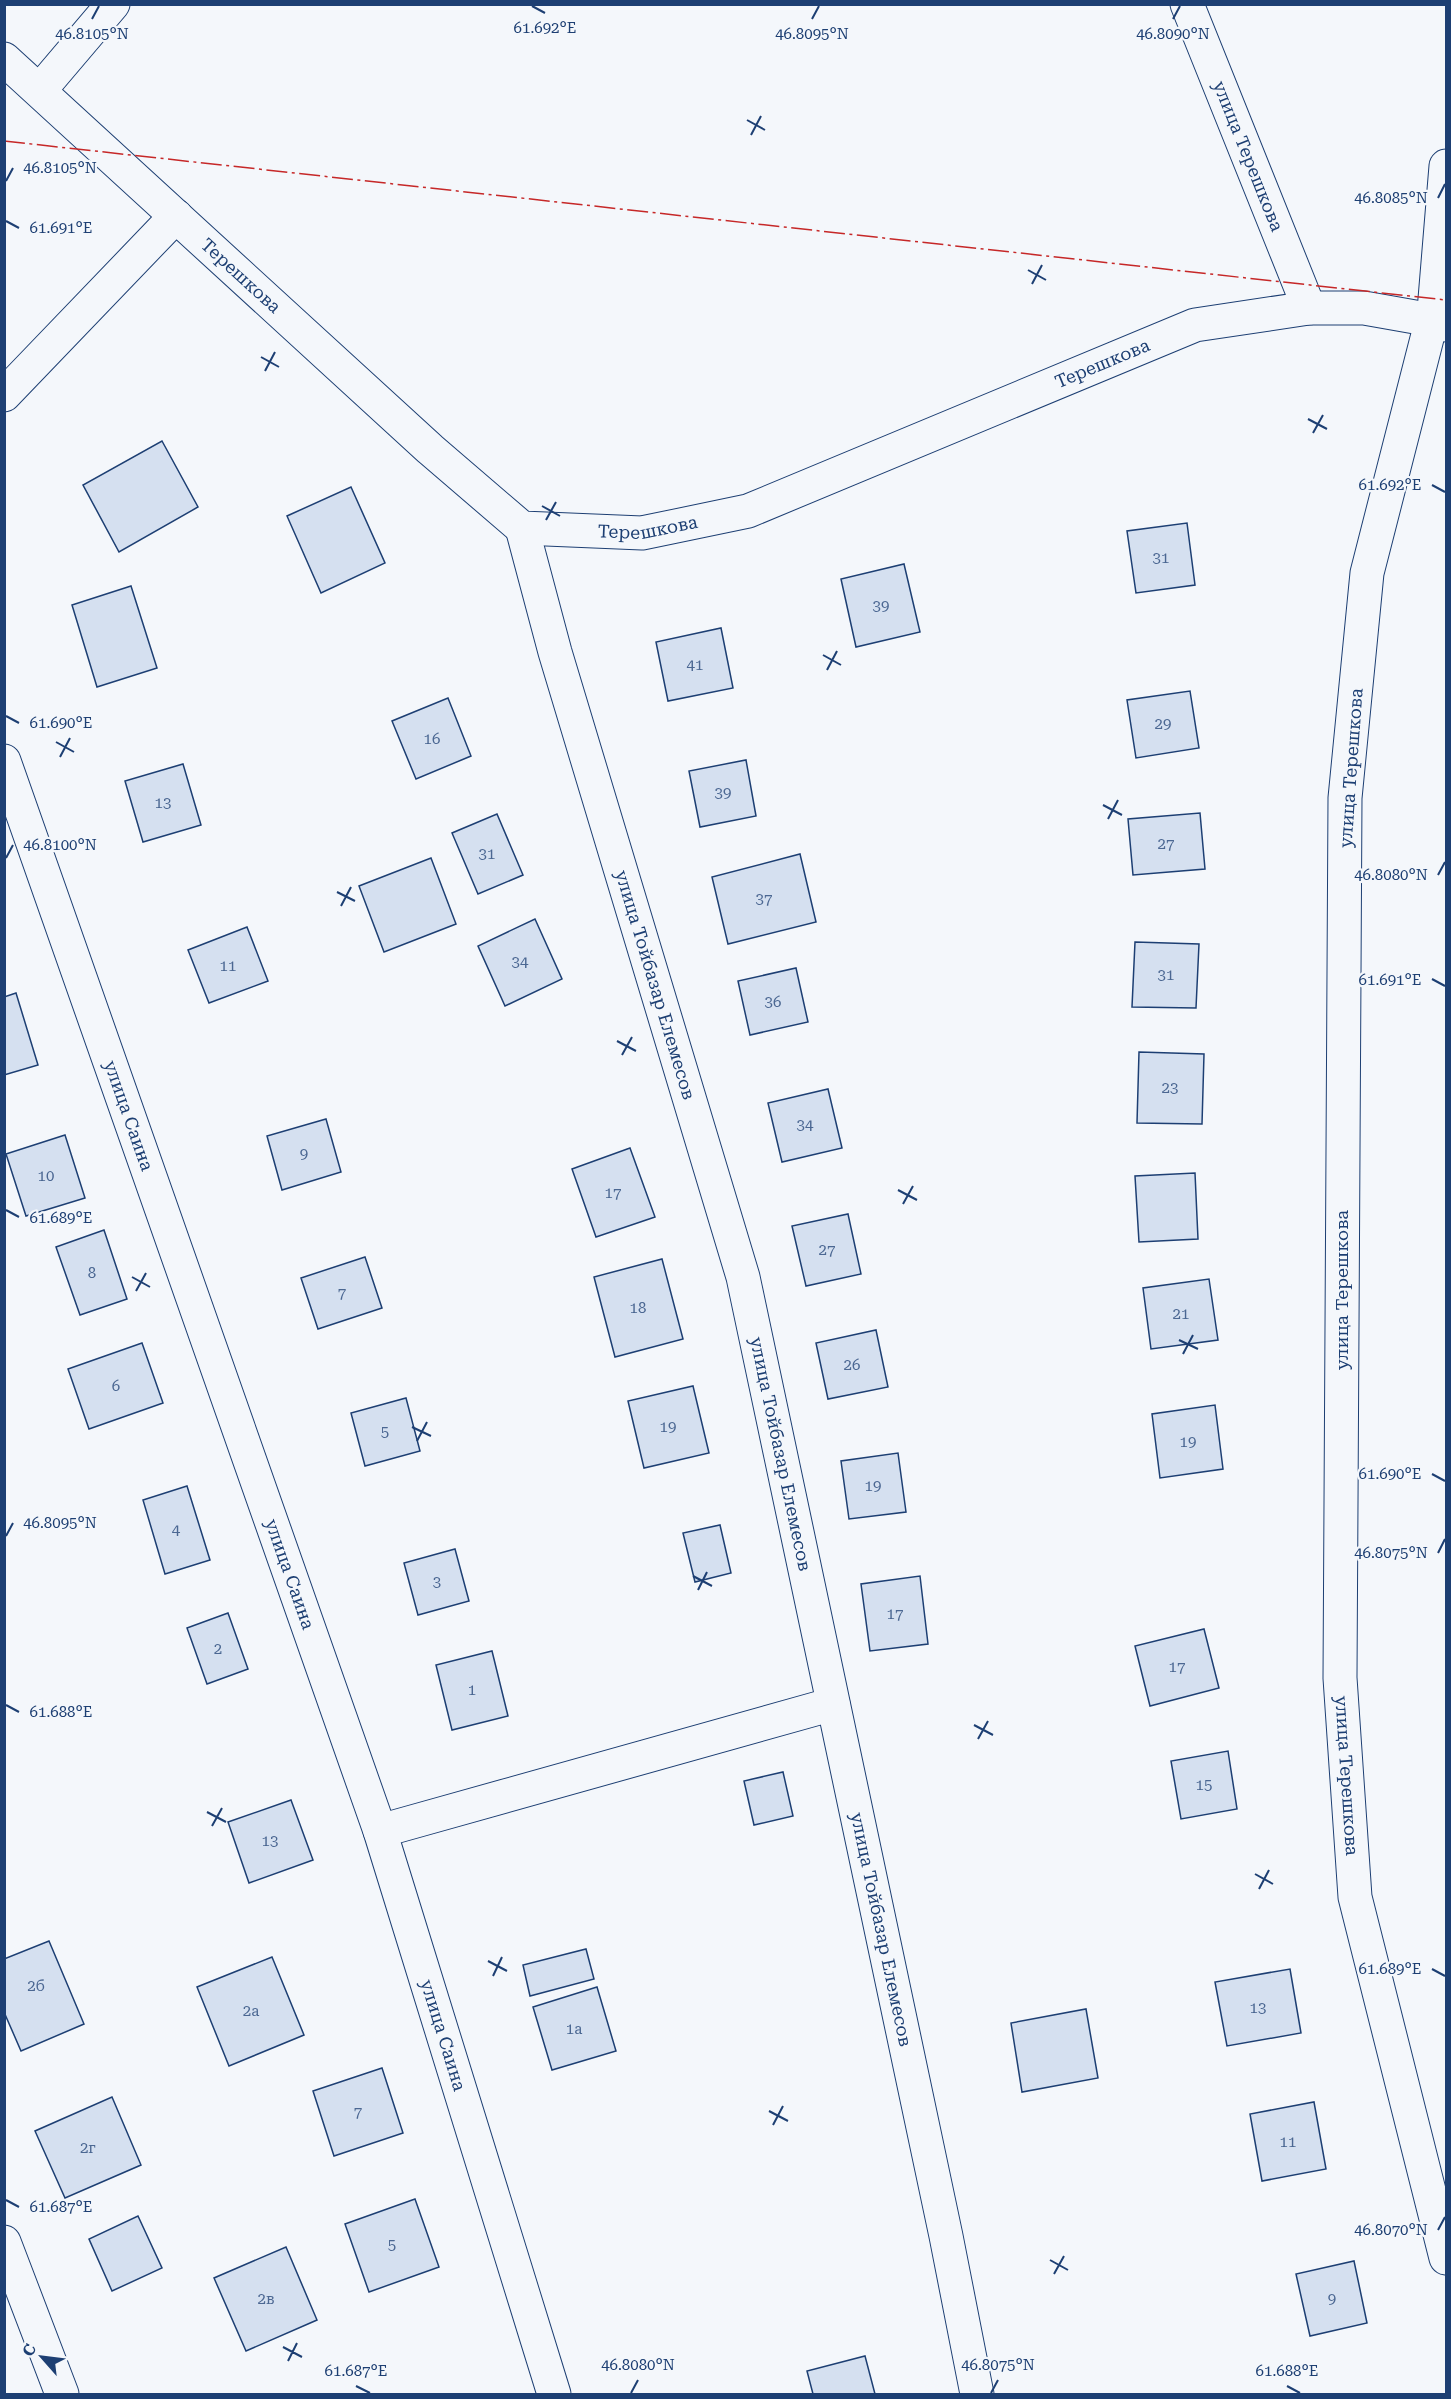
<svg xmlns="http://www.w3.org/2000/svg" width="1451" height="2399" font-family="'Roboto Serif',serif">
  <rect width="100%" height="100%" fill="#f4f7fb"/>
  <!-- building -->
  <g fill="#d5e0f0" stroke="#1d3f73" stroke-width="1.5">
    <polygon points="162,441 198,507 119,552 83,485"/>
    <polygon points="351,487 385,563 321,593 287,516"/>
    <polygon points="1187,523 1195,585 1136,593 1127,531"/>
    <polygon points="904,564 920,632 856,647 841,579"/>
    <polygon points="131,586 157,668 97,687 72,605"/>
    <polygon points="721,628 733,688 668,701 656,642"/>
    <polygon points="1190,691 1199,748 1136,758 1127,700"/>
    <polygon points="448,698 471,756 416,779 392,721"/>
    <polygon points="746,760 756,816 700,827 689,771"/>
    <polygon points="183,764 201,825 143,842 125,781"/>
    <polygon points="1200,813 1205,869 1133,875 1128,819"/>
    <polygon points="497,814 523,875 478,894 452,833"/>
    <polygon points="800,854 816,922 728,944 712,877"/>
    <polygon points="431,858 456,924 384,952 359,886"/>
    <polygon points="535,919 562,979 505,1006 478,946"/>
    <polygon points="247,927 268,981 209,1003 188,950"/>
    <polygon points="1135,942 1199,944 1196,1008 1132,1007"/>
    <polygon points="796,968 808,1022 750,1035 738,981"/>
    <polygon points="16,993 38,1065 4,1075 4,997"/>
    <polygon points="1139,1052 1204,1054 1202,1124 1137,1123"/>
    <polygon points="828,1089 842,1148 782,1162 768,1103"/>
    <polygon points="326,1119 341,1172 282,1190 267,1136"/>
    <polygon points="65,1135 85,1198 26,1216 6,1154"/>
    <polygon points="630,1148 655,1217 596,1237 572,1169"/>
    <polygon points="1195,1173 1198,1239 1139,1242 1135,1176"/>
    <polygon points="848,1214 861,1274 806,1286 792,1226"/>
    <polygon points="104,1230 127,1299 80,1315 56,1247"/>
    <polygon points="365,1257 382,1308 318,1329 301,1278"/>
    <polygon points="662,1259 683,1339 615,1357 594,1277"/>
    <polygon points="1209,1279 1218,1340 1151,1349 1143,1288"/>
    <polygon points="876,1330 888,1387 828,1399 816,1343"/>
    <polygon points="142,1343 163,1403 89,1429 68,1369"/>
    <polygon points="693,1386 709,1453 644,1468 628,1401"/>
    <polygon points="406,1398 420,1451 365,1466 351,1413"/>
    <polygon points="1215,1405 1223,1469 1160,1478 1152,1414"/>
    <polygon points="898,1453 906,1512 849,1519 841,1461"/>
    <polygon points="187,1486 210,1560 165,1574 143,1500"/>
    <polygon points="720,1525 731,1573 695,1582 683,1533"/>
    <polygon points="455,1549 469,1601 418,1615 404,1563"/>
    <polygon points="920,1576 928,1644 870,1651 861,1584"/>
    <polygon points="228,1613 248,1669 207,1684 187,1628"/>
    <polygon points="1204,1629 1219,1688 1150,1706 1135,1646"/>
    <polygon points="492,1651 508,1716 452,1730 436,1665"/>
    <polygon points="1228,1751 1237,1809 1181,1819 1171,1761"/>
    <polygon points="783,1772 793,1816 754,1825 744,1781"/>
    <polygon points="291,1800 313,1860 249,1883 228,1822"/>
    <polygon points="49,1941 84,2024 21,2051 4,2012 4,1959"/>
    <polygon points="586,1949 594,1979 530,1996 523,1965"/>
    <polygon points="272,1957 304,2035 229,2066 197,1987"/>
    <polygon points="1290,1969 1301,2033 1227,2046 1215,1982"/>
    <polygon points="597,1987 616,2051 552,2070 533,2007"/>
    <polygon points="1086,2009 1098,2078 1022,2092 1011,2023"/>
    <polygon points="382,2068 403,2133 334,2156 313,2091"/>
    <polygon points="112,2097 141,2165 65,2198 35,2131"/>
    <polygon points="1314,2102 1326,2169 1262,2181 1250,2114"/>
    <polygon points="415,2199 439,2267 369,2292 345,2224"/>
    <polygon points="138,2216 162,2268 112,2291 89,2239"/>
    <polygon points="286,2247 317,2320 246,2351 214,2278"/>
    <polygon points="1354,2261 1367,2323 1310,2336 1296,2274"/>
    <polygon points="865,2356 875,2394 813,2394 807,2371"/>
  </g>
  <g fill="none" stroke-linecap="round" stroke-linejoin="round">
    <!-- street casing -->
    <g stroke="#1d3f73" stroke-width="35">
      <g id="street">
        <path id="s1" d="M 1187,4 L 1309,308"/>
        <path id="s2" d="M 4,59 L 430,449 L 522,528 L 642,533 L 748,511 L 1195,325 L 1309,308 L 1364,308 L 1432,320 L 1446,325"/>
        <polyline points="40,90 113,4"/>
        <polyline points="4,395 176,216"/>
        <path id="s3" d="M 522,528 L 555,652 L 743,1277 L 946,2236 L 977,2394"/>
        <path id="s4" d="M 4,761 L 380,1831 L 554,2394"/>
        <polyline points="380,1831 833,1704"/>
        <polyline points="4,2242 62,2394"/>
      </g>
    </g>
    <!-- secondary casing -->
    <g stroke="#1d3f73" stroke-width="35">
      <g id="secondary">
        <path id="s5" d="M 1446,166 L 1434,311 L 1367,573 L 1345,798 L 1340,1678 L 1355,1897 L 1446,2258"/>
      </g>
    </g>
    <!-- street -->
    <use href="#street" stroke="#f4f7fb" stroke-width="33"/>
    <!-- secondary -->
    <use href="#secondary" stroke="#f4f7fb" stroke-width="33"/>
    <!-- power -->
    <polyline stroke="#c62828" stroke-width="1.5" stroke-dasharray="21 4.5 3 4.5" stroke-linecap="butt" points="4,141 1446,300"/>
  </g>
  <!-- ticks -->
  <path fill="none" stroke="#1d3f73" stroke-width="2" d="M 532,6 L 545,13M 92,19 L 99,6M 812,19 L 819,6M 1173,19 L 1180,6M 747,120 L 765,130M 751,135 L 761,116M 6,181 L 13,168M 1438,198 L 1445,184M 6,221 L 19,228M 1028,270 L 1046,280M 1032,284 L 1042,265M 261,357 L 279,367M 265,371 L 275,352M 1308,419 L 1327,429M 1313,433 L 1323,415M 1432,485 L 1445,492M 542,506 L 560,516M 546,520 L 556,502M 823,655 L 841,665M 827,670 L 837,651M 6,716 L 19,723M 56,742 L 74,752M 60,757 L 70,738M 1103,805 L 1122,815M 1108,819 L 1118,800M 6,858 L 13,845M 1438,875 L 1445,862M 337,892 L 355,901M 341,906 L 351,887M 1432,979 L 1445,986M 617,1041 L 636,1051M 622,1055 L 632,1037M 898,1190 L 917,1200M 903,1204 L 913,1186M 6,1210 L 19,1217M 132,1277 L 150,1287M 136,1291 L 146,1273M 1179,1340 L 1198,1349M 1183,1354 L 1193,1335M 412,1427 L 431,1436M 417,1441 L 427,1422M 1432,1474 L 1445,1481M 6,1536 L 13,1523M 1438,1553 L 1445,1539M 693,1576 L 712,1586M 698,1590 L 707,1572M 6,1705 L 19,1712M 974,1725 L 993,1735M 978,1739 L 988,1721M 207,1812 L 226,1822M 212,1826 L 222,1808M 1255,1874 L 1273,1884M 1259,1889 L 1269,1870M 488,1961 L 507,1971M 1432,1969 L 1445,1976M 493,1976 L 502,1957M 769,2111 L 788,2121M 773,2125 L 783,2106M 6,2200 L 19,2207M 1438,2230 L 1445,2217M 1050,2260 L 1068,2270M 1054,2274 L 1064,2256M 283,2347 L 302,2357M 288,2361 L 297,2343M 356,2386 L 370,2393M 1287,2386 L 1300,2393M 631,2393 L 638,2380M 991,2393 L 998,2380"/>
  <g text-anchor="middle" stroke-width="4.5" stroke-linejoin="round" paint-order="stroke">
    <!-- number labels -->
    <g font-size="15" fill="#4b6792">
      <text x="1161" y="563">31</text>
      <text x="881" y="611">39</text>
      <text x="695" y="670">41</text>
      <text x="1163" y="729">29</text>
      <text x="432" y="744">16</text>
      <text x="723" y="798">39</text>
      <text x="163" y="808">13</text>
      <text x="1166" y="849">27</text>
      <text x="487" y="859">31</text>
      <text x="764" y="904">37</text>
      <text x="520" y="967">34</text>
      <text x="228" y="971">11</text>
      <text x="1166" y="980">31</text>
      <text x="773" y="1007">36</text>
      <text x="1170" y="1093">23</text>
      <text x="805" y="1130">34</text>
      <text x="304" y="1159">9</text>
      <text x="46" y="1181">10</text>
      <text x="613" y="1198">17</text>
      <text x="827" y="1255">27</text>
      <text x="92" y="1278">8</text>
      <text x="342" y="1298">7</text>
      <text x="638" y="1313">18</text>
      <text x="1181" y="1319">21</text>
      <text x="852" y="1370">26</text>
      <text x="116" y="1391">6</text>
      <text x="668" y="1432">19</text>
      <text x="385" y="1437">5</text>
      <text x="1188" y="1447">19</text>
      <text x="873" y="1491">19</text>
      <text x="176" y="1535">4</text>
      <text x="437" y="1587">3</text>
      <text x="895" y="1619">17</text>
      <text x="218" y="1654">2</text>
      <text x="1177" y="1672">17</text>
      <text x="472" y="1695">1</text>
      <text x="1204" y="1790">15</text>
      <text x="270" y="1846">13</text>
      <text x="36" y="1991">2б</text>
      <text x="1258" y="2013">13</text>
      <text x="251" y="2016">2а</text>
      <text x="574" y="2034">1а</text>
      <text x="358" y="2117">7</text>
      <text x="1288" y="2147">11</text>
      <text x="88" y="2153">2г</text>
      <text x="392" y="2250">5</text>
      <text x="266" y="2304">2в</text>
      <text x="1332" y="2304">9</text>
    </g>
    <!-- street labels -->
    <g font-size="18" fill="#1d3f73" stroke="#f4f7fb">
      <text dy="6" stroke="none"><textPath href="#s1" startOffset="164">улица Терешкова</textPath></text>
      <text dy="6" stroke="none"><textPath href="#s2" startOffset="321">Терешкова</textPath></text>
      <text dy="6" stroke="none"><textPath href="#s2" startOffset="1311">Терешкова</textPath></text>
      <text dy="6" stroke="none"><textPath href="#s2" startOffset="825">Терешкова</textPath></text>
      <text transform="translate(1351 768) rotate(-86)" y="6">улица Терешкова</text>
      <text dy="6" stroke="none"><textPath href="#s3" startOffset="476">улица Тойбазар Елемесов</textPath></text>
      <text dy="6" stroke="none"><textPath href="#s4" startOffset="376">улица Саина</textPath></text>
      <text transform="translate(1342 1290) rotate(-90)" y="6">улица Терешкова</text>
      <text dy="6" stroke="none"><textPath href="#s3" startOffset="962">улица Тойбазар Елемесов</textPath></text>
      <text dy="6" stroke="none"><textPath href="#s4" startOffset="862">улица Саина</textPath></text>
      <text dy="6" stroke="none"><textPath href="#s5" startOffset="1620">улица Терешкова</textPath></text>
      <text dy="6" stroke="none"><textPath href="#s3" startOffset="1448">улица Тойбазар Елемесов</textPath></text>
      <text dy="6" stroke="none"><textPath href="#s4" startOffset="1348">улица Саина</textPath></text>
    </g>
  </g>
  <g font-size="15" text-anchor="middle" fill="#1d3f73" stroke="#f4f7fb" stroke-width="4.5" stroke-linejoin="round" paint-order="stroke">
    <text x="545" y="33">61.692°E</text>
    <text x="92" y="39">46.8105°N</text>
    <text x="812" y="39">46.8095°N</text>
    <text x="1173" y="39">46.8090°N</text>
    <text x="60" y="173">46.8105°N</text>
    <text x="1391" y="203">46.8085°N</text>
    <text x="61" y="233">61.691°E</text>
    <text x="1390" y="490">61.692°E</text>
    <text x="61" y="728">61.690°E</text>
    <text x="60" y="850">46.8100°N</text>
    <text x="1391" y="880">46.8080°N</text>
    <text x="1390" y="985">61.691°E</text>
    <text x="61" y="1223">61.689°E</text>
    <text x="1390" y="1479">61.690°E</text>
    <text x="60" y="1528">46.8095°N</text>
    <text x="1391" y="1558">46.8075°N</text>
    <text x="61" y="1717">61.688°E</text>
    <text x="1390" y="1974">61.689°E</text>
    <text x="61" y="2212">61.687°E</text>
    <text x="1391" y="2235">46.8070°N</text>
    <text x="638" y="2370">46.8080°N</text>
    <text x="998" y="2370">46.8075°N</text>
    <text x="356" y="2376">61.687°E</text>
    <text x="1287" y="2376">61.688°E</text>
  </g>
  <!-- border -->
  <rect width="1451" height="2399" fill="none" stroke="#1d3f73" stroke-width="12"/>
  <!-- north arrow -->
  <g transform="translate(42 2357) rotate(298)" stroke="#f4f7fb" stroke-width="4.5" paint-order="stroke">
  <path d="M0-4.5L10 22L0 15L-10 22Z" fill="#1d3f73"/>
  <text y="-9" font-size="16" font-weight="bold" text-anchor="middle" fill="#1d3f73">С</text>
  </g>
</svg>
